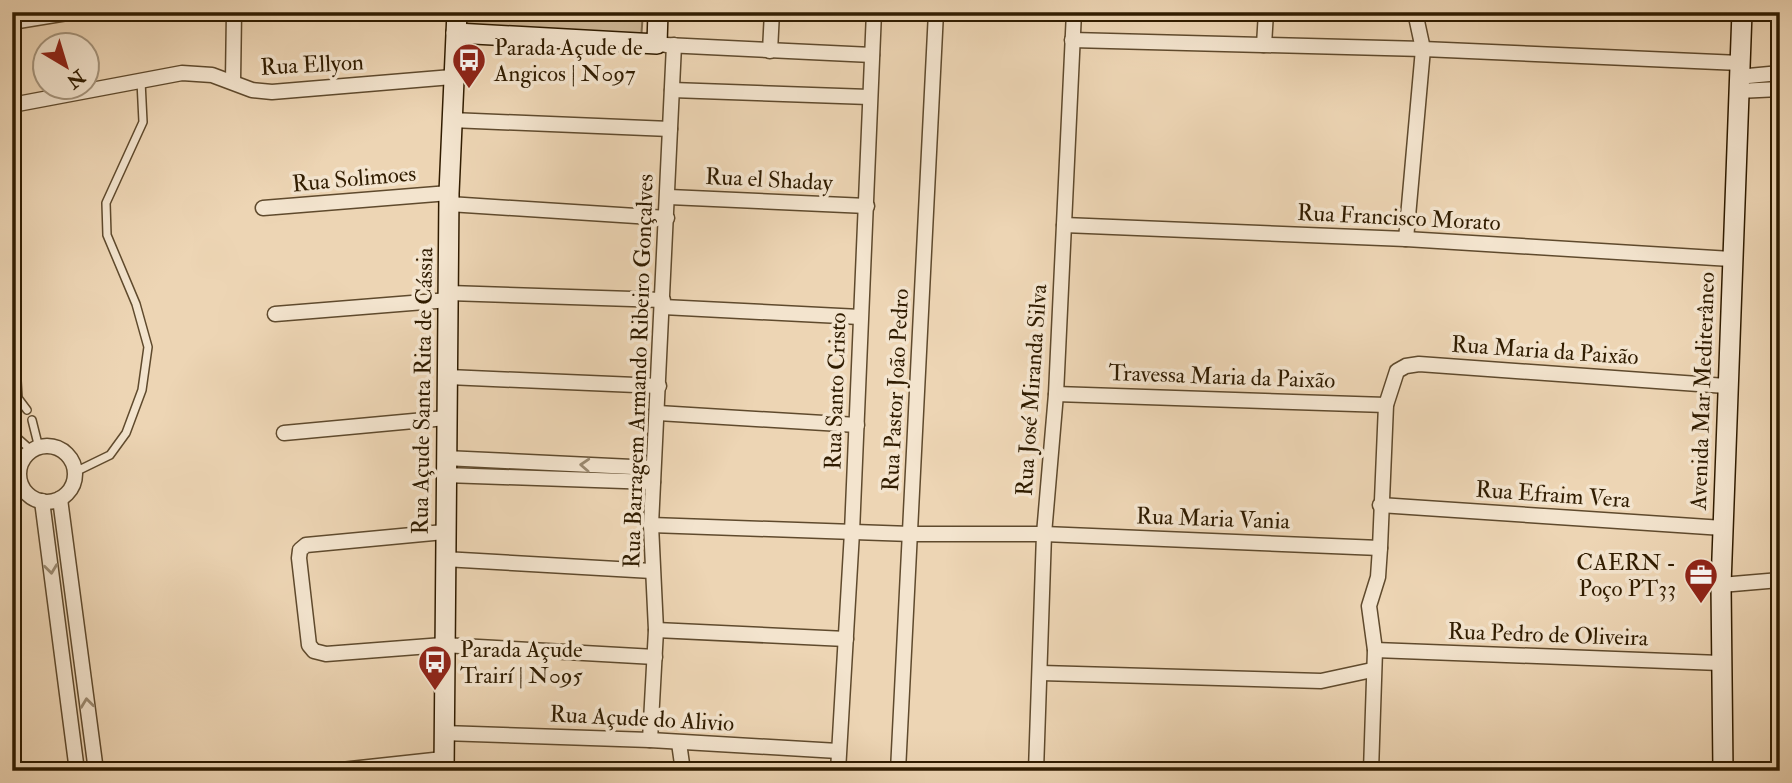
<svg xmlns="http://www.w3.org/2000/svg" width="1792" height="783" font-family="'IM FELL Double Pica',serif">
  <rect width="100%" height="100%" fill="#edd5b4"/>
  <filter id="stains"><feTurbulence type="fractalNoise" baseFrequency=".00286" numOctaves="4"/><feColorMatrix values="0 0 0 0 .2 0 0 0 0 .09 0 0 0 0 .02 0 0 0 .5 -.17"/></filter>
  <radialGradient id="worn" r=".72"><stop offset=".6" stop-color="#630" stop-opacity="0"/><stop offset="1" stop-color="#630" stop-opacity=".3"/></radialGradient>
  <!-- green -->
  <polygon fill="#cdb695" stroke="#7e694a" stroke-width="2" points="463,12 643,12 641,40 462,32"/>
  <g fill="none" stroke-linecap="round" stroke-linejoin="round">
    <!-- lane casing -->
    <g stroke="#5f4a2d" stroke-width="10">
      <g id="lane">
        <polyline points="12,296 18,398 27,410"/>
        <polyline points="32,420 39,448"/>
        <polyline points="14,435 32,451"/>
        <polyline points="75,472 110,455 126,433 142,390 148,347 136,304 107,235 106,203 143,122 141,81"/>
      </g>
    </g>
    <!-- street casing -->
    <g stroke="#5f4a2d" stroke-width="17">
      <g id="street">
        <polyline points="12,22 73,12"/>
        <polyline points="1072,40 1423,49 1740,63"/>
        <polyline points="666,45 872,55"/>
        <polyline points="1264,45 1266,12"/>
        <polyline points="770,51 772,12"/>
        <polyline points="1738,77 1780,73"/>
        <polyline points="233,81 234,12"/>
        <polyline points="672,90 869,97"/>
        <polyline points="1738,91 1780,89"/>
        <polyline points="12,105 182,73 212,75 252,90 272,92 452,77"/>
        <polyline points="451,120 670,129"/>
        <polyline points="669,197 867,206"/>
        <polyline points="449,204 667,218"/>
        <polyline points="263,208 449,193"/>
        <polyline points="1064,225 1406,239 1731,259"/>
        <polyline points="1406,239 1423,49 1415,12"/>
        <polyline points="449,293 663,300"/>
        <polyline points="663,307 860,317"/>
        <polyline points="275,314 449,300"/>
        <polyline points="448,377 659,386"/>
        <polyline points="1056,394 1386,405"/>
        <polyline points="658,413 857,425"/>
        <polyline points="284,433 446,418"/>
        <circle cx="47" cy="474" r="28"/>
        <polyline points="445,458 653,468"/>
        <polyline points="445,475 653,482"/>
        <polyline points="60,499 96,771"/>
        <polyline points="42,501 77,771"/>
        <polyline points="1380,505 1723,528"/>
        <polyline points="651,525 911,534 1044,534 1380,548"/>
        <polyline points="444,532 306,545 300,550 299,558 309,645 314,651 326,654 443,645 655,657"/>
        <polyline points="444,559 652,571"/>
        <polyline points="1721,585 1780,580"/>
        <polyline points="656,630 846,639"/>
        <polyline points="1375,650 1720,663"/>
        <polyline points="1041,673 1321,681 1372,670"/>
        <polyline points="443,733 650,740 838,751"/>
        <polyline points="650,740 656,630 651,525 674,45"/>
        <polyline points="679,743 683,771"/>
        <polyline points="332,771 443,759"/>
        <polyline points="838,771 852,532 874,12"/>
        <polyline points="898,771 936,12"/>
        <polyline points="1036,771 1044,534 1056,394 1074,12"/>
        <polyline points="1371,771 1375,650 1369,606 1378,577 1380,548 1386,405 1397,371 1406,366 1419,364 1726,386"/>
      </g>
    </g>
    <!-- secondary casing -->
    <g stroke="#301c00" stroke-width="22">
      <g id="secondary">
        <polyline points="456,33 657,44 658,12"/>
        <polyline points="444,771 449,193 457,12"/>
        <polyline points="1723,771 1721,585 1742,12"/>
      </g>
    </g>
    <!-- lane -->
    <use href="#lane" stroke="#f3e4ce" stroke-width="7"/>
    <!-- street -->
    <use href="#street" stroke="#f3e4ce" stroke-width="14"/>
    <!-- secondary -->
    <use href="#secondary" stroke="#f3e4ce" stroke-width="19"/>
  </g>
  <!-- one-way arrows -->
  <defs><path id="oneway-chevron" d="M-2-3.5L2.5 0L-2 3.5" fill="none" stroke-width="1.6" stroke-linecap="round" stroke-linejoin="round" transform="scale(1.75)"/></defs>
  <g stroke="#9b8a71">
    <use href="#oneway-chevron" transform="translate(585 465) rotate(-177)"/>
    <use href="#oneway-chevron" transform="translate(51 569) rotate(83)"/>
    <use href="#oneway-chevron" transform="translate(87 703) rotate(-97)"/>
  </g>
  <!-- icons -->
  <defs>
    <g id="bus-pin" transform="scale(1.75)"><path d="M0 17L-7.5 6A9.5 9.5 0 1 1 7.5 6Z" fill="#8f2418" stroke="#f3e4ce"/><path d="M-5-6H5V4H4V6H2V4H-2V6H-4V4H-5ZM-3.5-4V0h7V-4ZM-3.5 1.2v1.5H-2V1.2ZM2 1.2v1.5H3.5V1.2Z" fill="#fff"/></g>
    <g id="office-pin" transform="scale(1.75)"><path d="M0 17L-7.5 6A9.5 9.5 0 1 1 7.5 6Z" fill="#8f2418" stroke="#f3e4ce"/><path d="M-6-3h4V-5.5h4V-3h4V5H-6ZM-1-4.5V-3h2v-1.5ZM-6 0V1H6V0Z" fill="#fff"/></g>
  </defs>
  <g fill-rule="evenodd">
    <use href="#bus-pin" x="469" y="60"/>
    <use href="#office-pin" x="1701" y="575"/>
    <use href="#bus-pin" x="435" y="662"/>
  </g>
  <g text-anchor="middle" stroke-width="7" stroke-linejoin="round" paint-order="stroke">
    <!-- poi labels -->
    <g font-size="23" fill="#301c00" stroke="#f3e4ce" text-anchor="start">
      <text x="494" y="55">Parada Açude de<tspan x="494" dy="26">Angicos | N097</tspan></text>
      <text x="1676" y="570" text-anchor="end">CAERN -<tspan x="1676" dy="26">Poço PT33</tspan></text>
      <text x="460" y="657">Parada Açude<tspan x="460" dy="26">Trairí | N095</tspan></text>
    </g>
    <!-- street labels -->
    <g font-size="23" fill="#301c00" stroke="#f3e4ce">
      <text transform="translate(312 64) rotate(-3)" y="8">Rua Ellyon</text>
      <text transform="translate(354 178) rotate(-5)" y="8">Rua Solimoes</text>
      <text transform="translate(769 179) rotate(3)" y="8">Rua el Shaday</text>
      <text transform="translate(1399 217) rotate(3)" y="8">Rua Francisco Morato</text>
      <text transform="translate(1545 350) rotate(4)" y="8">Rua Maria da Paixão</text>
      <text transform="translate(638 371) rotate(-88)" y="8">Rua Barragem Armando Ribeiro Gonçalves</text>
      <text transform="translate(1222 376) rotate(2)" y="8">Travessa Maria da Paixão</text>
      <text transform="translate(895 390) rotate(-87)" y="8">Rua Pastor João Pedro</text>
      <text transform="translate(1031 390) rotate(-86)" y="8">Rua José Miranda Silva</text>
      <text transform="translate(422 391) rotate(-89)" y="8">Rua Açude Santa Rita de Cássia</text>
      <text transform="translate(835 391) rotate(-88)" y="8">Rua Santo Cristo</text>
      <text transform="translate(1702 391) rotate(-88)" y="8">Avenida Mar Mediterâneo</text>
      <text transform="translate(1553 494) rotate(4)" y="8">Rua Efraim Vera</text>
      <text transform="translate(1213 518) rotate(2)" y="8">Rua Maria Vania</text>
      <text transform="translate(1548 634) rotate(2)" y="8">Rua Pedro de Oliveira</text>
      <text transform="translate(642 718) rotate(3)" y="8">Rua Açude do Alivio</text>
    </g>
  </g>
  <!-- margin -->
  <rect width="1792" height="783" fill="none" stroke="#edd5b4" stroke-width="42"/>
  <rect x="14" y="14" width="1764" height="755" fill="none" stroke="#301c00" stroke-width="3.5"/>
  <rect x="21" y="21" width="1750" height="741" fill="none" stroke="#301c00" stroke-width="2"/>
  <!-- north arrow -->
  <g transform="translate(66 66) rotate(142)"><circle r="33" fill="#f3e4ce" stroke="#a5947c" stroke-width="2"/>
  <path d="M0-5L12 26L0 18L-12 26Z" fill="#8f2418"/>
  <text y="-10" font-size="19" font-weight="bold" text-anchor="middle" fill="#301c00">N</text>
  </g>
  <rect width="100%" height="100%" filter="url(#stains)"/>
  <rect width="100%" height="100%" fill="url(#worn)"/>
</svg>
